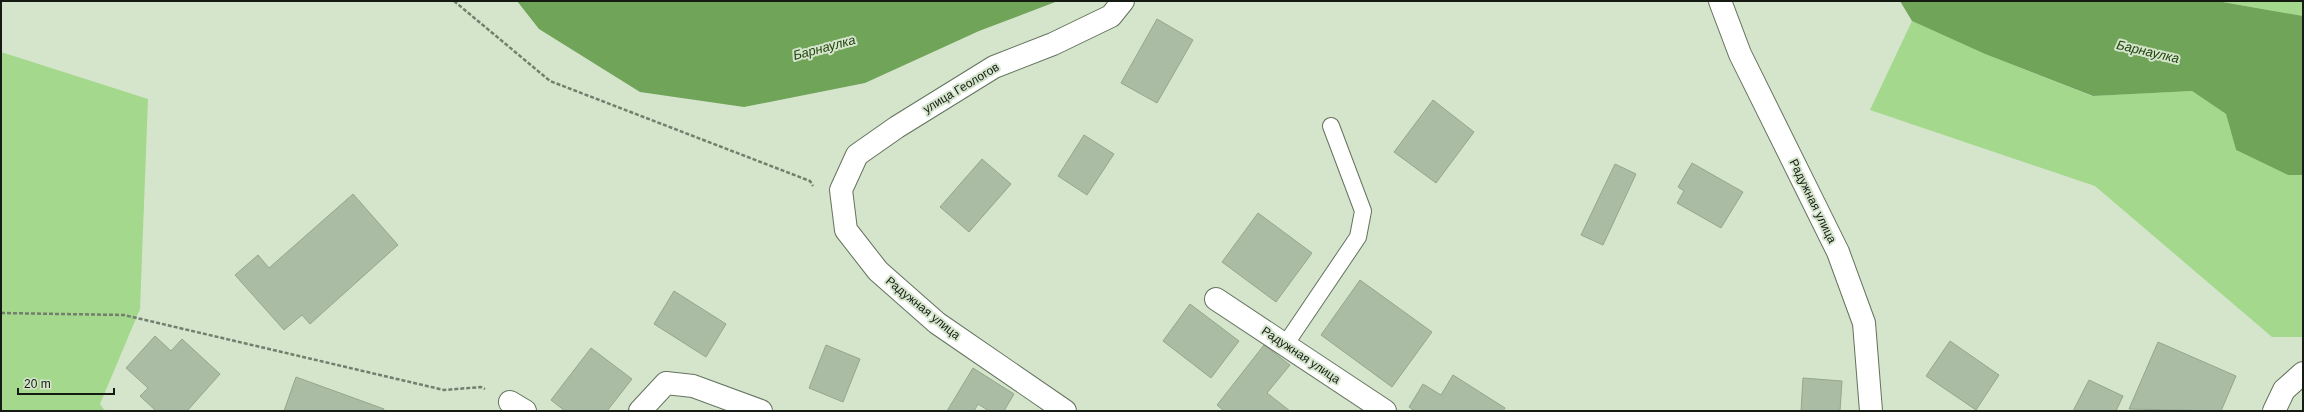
<svg xmlns="http://www.w3.org/2000/svg" width="2304" height="412" font-family="Arial,sans-serif">
  <rect width="100%" height="100%" fill="#d4e5cc"/>
  <!-- green -->
  <g fill="#a4d88c">
    <polygon points="2217,1 2303,1 2303,16"/>
    <polygon points="1912,21 1985,54 2092,96 2192,91 2226,114 2236,150 2288,175 2303,175 2303,337 2272,337 2095,186 1870,110"/>
    <polygon points="1,52 148,99 140,309 100,404 105,411 1,411"/>
  </g>
  <!-- water -->
  <g fill="#70a458">
    <polygon points="517,1 1058,1 979,31 865,83 744,107 640,92 539,29"/>
    <polygon points="1900,1 2217,1 2303,16 2303,175 2288,175 2236,150 2226,114 2192,91 2093,96 1985,54 1912,21"/>
  </g>
  <!-- building -->
  <g fill="#abbca4" stroke="#95a68e">
    <polygon points="1157,19 1193,40 1157,103 1121,83"/>
    <polygon points="1433,100 1474,132 1436,183 1394,152"/>
    <polygon points="1084,135 1114,154 1087,195 1058,176"/>
    <polygon points="982,159 1011,184 969,232 940,207"/>
    <polygon points="1692,163 1743,192 1721,228 1677,203 1684,191 1678,187"/>
    <polygon points="1615,164 1636,174 1603,245 1581,235"/>
    <polygon points="353,194 398,245 310,324 302,315 284,330 235,275 258,255 269,268"/>
    <polygon points="1258,213 1312,253 1276,302 1222,262"/>
    <polygon points="1360,280 1432,332 1392,387 1321,335"/>
    <polygon points="674,291 726,324 706,357 654,324"/>
    <polygon points="1190,304 1239,341 1211,378 1163,341"/>
    <polygon points="155,336 171,351 182,339 220,374 187,411 156,411 140,396 148,388 126,368"/>
    <polygon points="1950,341 1999,375 1976,410 1926,376"/>
    <polygon points="2158,342 2236,376 2221,411 2129,409"/>
    <polygon points="826,345 860,359 843,402 809,388"/>
    <polygon points="1264,345 1290,365 1267,393 1290,411 1224,411 1217,405"/>
    <polygon points="591,348 632,379 607,411 565,411 551,400"/>
    <polygon points="973,368 1014,394 1004,411 989,411 978,404 974,411 947,411"/>
    <polygon points="1453,375 1505,408 1503,411 1415,411 1409,407 1423,384 1441,395"/>
    <polygon points="296,377 384,409 383,411 284,411"/>
    <polygon points="1803,378 1842,381 1840,411 1801,411"/>
    <polygon points="2089,380 2123,396 2116,411 2073,411"/>
  </g>
  <g fill="none" stroke-linecap="round" stroke-linejoin="round">
    <!-- lane casing -->
    <g stroke="#63735d" stroke-width="18">
      <polyline id="lane" points="1285,345 1358,237 1363,211 1331,126"/>
    </g>
    <!-- street casing -->
    <g stroke="#63735d" stroke-width="24">
      <g id="street">
        <polyline points="1216,299 1385,411"/>
        <polyline points="510,402 525,411"/>
        <polyline points="640,411 666,383 693,386 761,411"/>
        <polyline points="1065,411 937,323 878,271 846,230 841,190 857,155 897,127 994,67 1053,44 1111,16 1123,1"/>
        <polyline points="2274,411 2284,390 2303,373"/>
      </g>
    </g>
    <!-- secondary casing -->
    <g stroke="#63735d" stroke-width="24">
      <polyline id="secondary" points="1720,1 1740,54 1838,252 1864,323 1871,411"/>
    </g>
    <!-- path -->
    <g stroke="#737f6e" stroke-width="2.5" stroke-dasharray="4 2" stroke-linecap="butt">
      <polyline points="454,1 550,81 810,181 813,186"/>
      <polyline points="1,313 124,315 444,390 481,387 485,389"/>
    </g>
    <!-- lane -->
    <use href="#lane" stroke="#fff" stroke-width="16"/>
    <!-- street -->
    <use href="#street" stroke="#fff" stroke-width="22"/>
    <!-- secondary -->
    <use href="#secondary" stroke="#fff" stroke-width="22"/>
  </g>
  <g text-anchor="middle" stroke-width="4" stroke-linejoin="round" paint-order="stroke">
    <!-- street labels -->
    <g font-size="12" fill="#151b13" stroke="#d4e5cc">
      <text transform="translate(961 88) rotate(-31)" y="4">улица Геологов</text>
      <text transform="translate(1813 201) rotate(64)" y="4">Радужная улица</text>
      <text transform="translate(923 308) rotate(39)" y="4">Радужная улица</text>
      <text transform="translate(1301 355) rotate(34)" y="4">Радужная улица</text>
    </g>
    <!-- water labels -->
    <g font-size="13" font-style="italic" fill="#23450f" stroke="#d4e5cc">
      <text transform="translate(824 47) rotate(-15)" y="5">Барнаулка</text>
      <text transform="translate(2148 51) rotate(13)" y="5">Барнаулка</text>
    </g>
  </g>
  <!-- border -->
  <rect width="2304" height="412" fill="none" stroke="#151b13" stroke-width="4"/>
  <!-- scale -->
  <path d="M18 388v6h96v-6" fill="none" stroke="#151b13" stroke-width="2"/>
  <text x="24" y="388" font-size="12" fill="#151b13" stroke="#d4e5cc" stroke-width="3" paint-order="stroke">20 m</text>
</svg>
